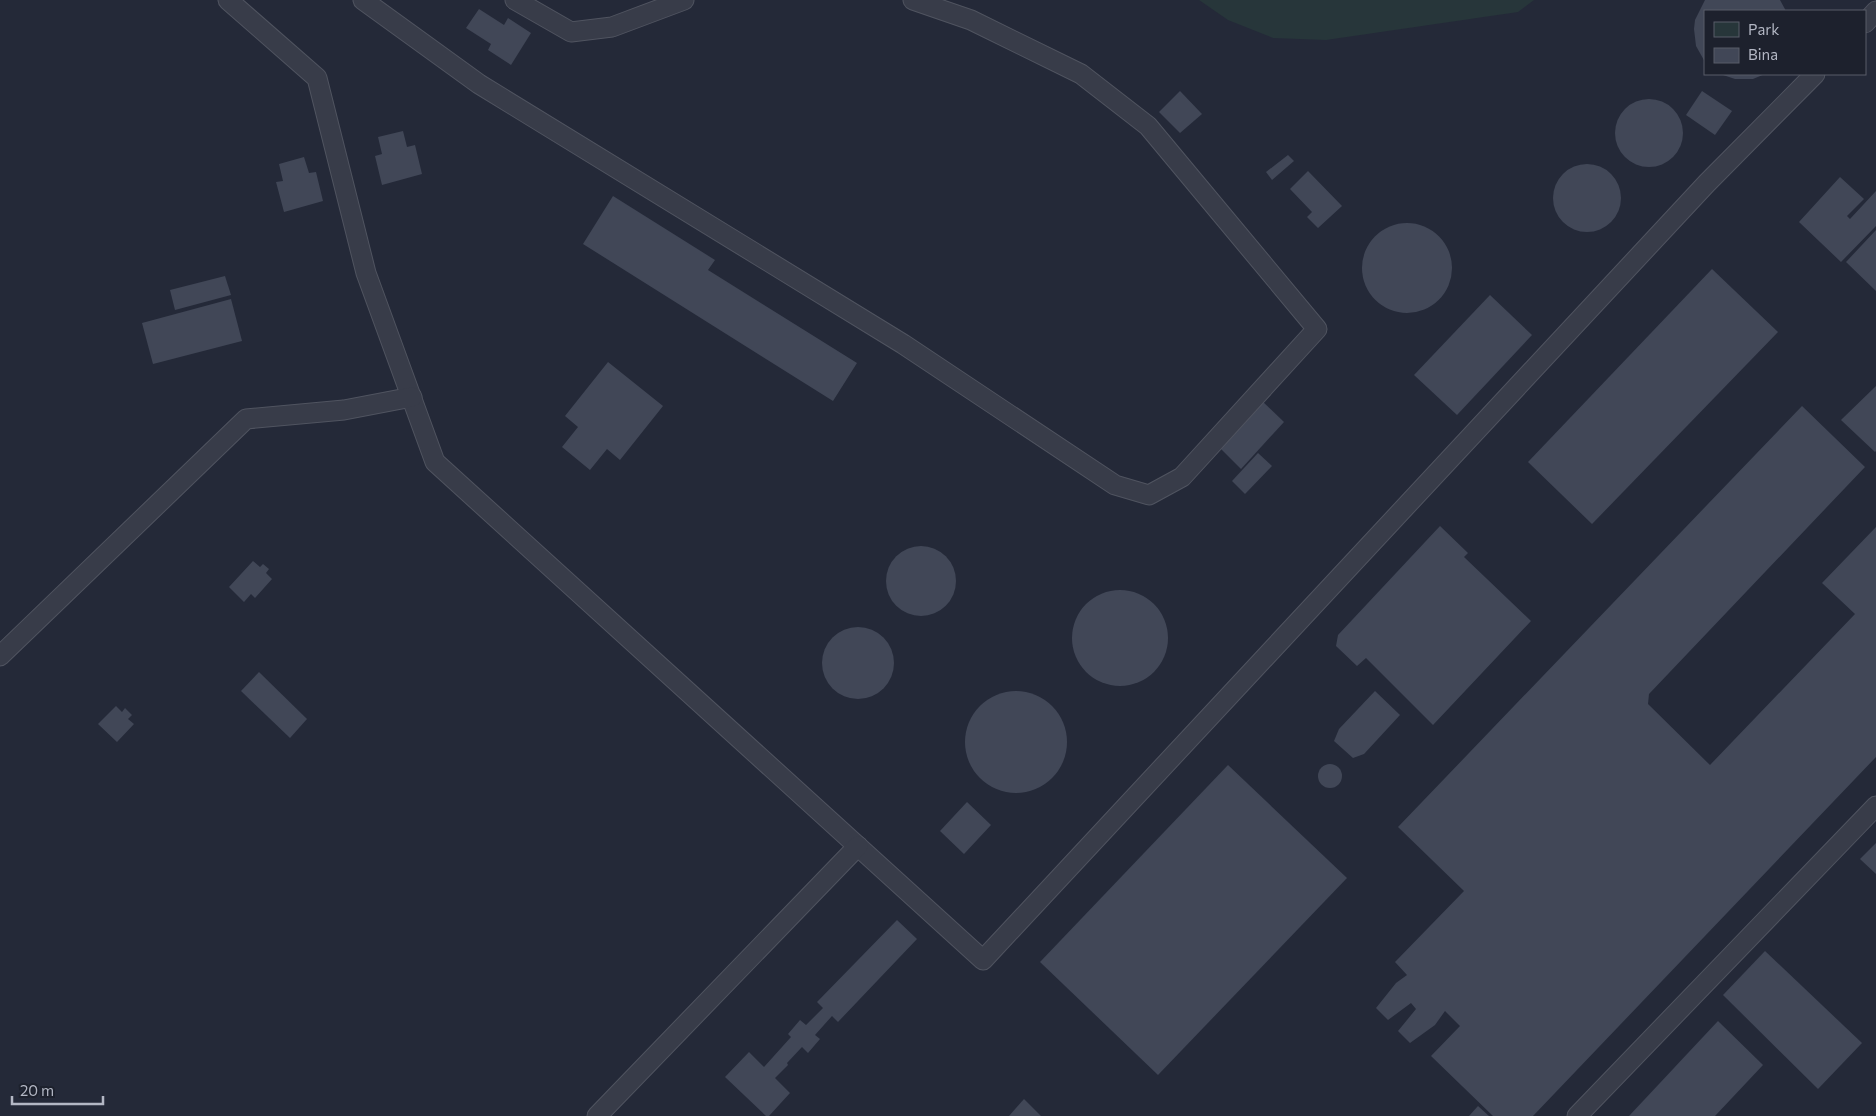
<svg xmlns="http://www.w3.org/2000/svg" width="1876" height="1116" font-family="Commissioner,sans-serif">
  <rect width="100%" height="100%" fill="#242938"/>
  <!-- green -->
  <polygon fill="#27363a" points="1199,0 1534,0 1518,12 1326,40 1273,38 1228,20"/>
  <!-- building -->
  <g fill="#414757">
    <polygon points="1705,0 1780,0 1786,11 1705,11 1705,62 1696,46 1694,29 1695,20"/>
    <polygon points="479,9 504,25 508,18 531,33 511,65 488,50 491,44 466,28"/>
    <polygon points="1720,74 1765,74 1753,79 1735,79"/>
    <polygon points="1180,91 1202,114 1180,133 1159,112"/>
    <polygon points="1702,91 1732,111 1715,135 1686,115"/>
    <circle cx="1649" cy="133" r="34"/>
    <polygon points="403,131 407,147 415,145 422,174 382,185 375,156 382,154 378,137"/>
    <polygon points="1288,155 1294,161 1272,180 1266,172"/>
    <polygon points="304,157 309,173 316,172 323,201 284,212 276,182 283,181 279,164"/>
    <circle cx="1587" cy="198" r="34"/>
    <polygon points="1308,171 1342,206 1318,228 1307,217 1312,212 1290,189"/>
    <polygon points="1840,177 1864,199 1847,216 1850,219 1876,191 1876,226 1841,262 1799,222"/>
    <polygon points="613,196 715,260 708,270 857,363 833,401 583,244"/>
    <circle cx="1407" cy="268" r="45"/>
    <polygon points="1876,230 1876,291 1846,262"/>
    <polygon points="1712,269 1778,332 1592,524 1528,462"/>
    <polygon points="225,276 231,295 175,310 170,290"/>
    <polygon points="1490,295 1532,335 1457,415 1414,375"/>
    <polygon points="231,299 242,341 153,364 142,323"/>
    <polygon points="608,362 663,406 620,460 607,449 590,470 562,447 578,427 565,416"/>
    <polygon points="1876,386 1876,451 1875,452 1841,420"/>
    <polygon points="1261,400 1284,422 1241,469 1217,445"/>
    <polygon points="1802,406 1865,467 1649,694 1648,704 1710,765 1855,614 1822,583 1876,527 1876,757 1533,1116 1493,1116 1431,1056 1460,1026 1445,1011 1435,1025 1410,1043 1398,1031 1416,1009 1411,1003 1388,1020 1376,1008 1396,983 1407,975 1395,962 1464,891 1398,827"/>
    <polygon points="1258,453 1272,466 1245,494 1232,481"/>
    <polygon points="1440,526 1468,553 1464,557 1531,621 1433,725 1366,658 1357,666 1336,646 1338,635"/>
    <circle cx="921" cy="581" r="35"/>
    <polygon points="253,561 260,567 263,564 269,569 266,573 272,579 255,598 251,594 244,602 229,587"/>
    <circle cx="1120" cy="638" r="48"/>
    <circle cx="858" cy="663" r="36"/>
    <polygon points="259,672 307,719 290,738 241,691"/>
    <circle cx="1016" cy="742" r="51"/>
    <polygon points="1375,691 1400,715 1364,754 1353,758 1334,741 1339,729"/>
    <polygon points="116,706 122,712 125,708 132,715 128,719 134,724 117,742 98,724"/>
    <circle cx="1330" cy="776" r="12"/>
    <polygon points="1228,765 1347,878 1158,1075 1040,962"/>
    <polygon points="967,802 991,825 964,854 940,831"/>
    <polygon points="1876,843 1876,874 1860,859"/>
    <polygon points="897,920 917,939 838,1022 832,1016 815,1035 820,1039 808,1053 802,1047 787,1063 788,1065 775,1078 790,1093 769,1116 766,1116 725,1077 749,1052 764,1067 791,1037 788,1034 800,1020 806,1025 823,1008 817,1002"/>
    <polygon points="1765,951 1862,1043 1818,1089 1723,995"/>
    <polygon points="1718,1021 1763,1065 1715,1116 1629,1116"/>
    <polygon points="1024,1099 1041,1116 1009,1116"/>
    <polygon points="1478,1106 1489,1116 1469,1116"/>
  </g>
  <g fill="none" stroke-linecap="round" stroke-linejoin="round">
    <!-- lane casing -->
    <g stroke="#505460" stroke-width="21">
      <g id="lane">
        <polyline points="228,0 317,78 366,273 435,462 983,960 1707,183 1815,74"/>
        <polyline points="363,0 479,84 903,344 1115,485 1149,495 1182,477 1317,329 1148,126 1081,74 971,20 913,0"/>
        <polyline points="515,0 571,32 612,27 684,0"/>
        <polyline points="1865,23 1876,11"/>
        <polyline points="0,656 246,419 344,410 412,397"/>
        <polyline points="597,1116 858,846"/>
        <polyline points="1577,1116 1876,806"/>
      </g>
    </g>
    <!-- lane -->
    <use href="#lane" stroke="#383c49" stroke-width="19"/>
  </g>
  <!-- legend -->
  <rect x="1704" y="10" width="162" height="65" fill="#1d212d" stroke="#595d69"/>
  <rect x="1714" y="22" width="25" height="15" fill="#27363a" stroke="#595d69"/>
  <text x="1748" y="35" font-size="15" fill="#b3b7c4">Park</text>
  <rect x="1714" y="48" width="25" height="15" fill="#414757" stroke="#595d69"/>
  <text x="1748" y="60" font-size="15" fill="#b3b7c4">Bina</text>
  <!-- scale -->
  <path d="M12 1096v8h91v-8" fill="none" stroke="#b3b7c4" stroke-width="2.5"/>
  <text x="20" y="1096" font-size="15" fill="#b3b7c4" stroke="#1d212d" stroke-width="4" paint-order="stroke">20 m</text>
</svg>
